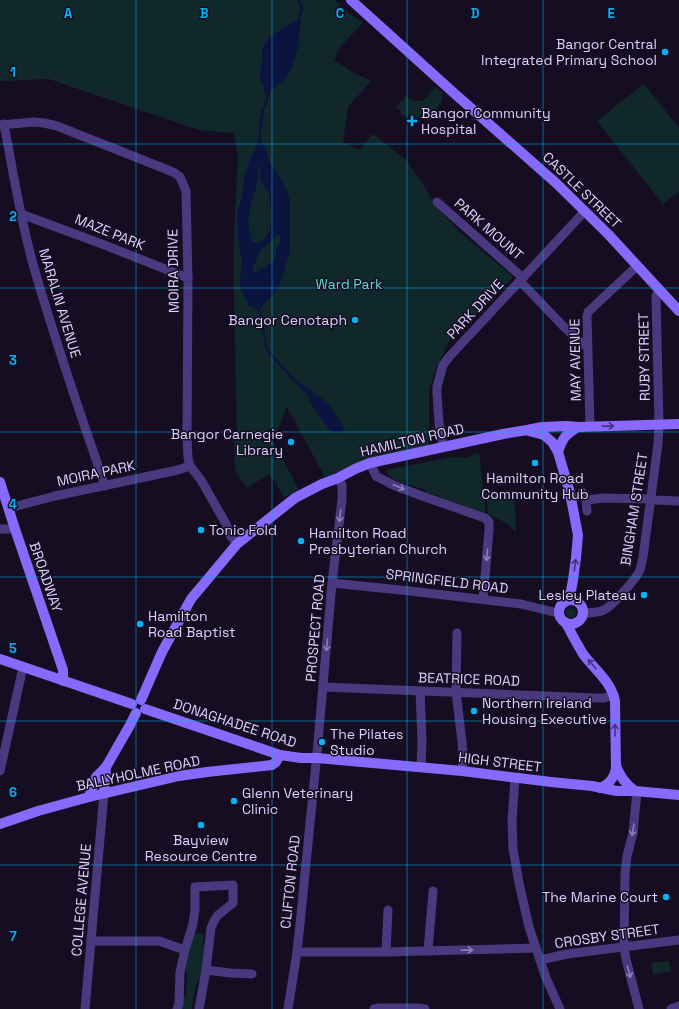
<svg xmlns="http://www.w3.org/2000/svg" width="679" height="1009" font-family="'Space Grotesk',sans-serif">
  <rect width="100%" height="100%" fill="#150e22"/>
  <!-- green -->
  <g fill="#11282b">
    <polygon points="0,0 335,0 342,8 363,23 340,47 334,60 352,72 371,81 348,107 343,142 359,150 373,134 406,160 424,186 436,207 462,234 513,277 485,306 453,334 438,364 429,389 429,446 360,462 325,477 287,407 273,441 299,490 284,497 274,480 269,474 247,488 235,470 234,436 237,433 233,257 238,158 234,133 199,130 49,79 0,81"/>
    <polygon points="644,84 679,128 679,191 663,204 597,121"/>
    <path d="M 436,87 L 442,92 C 443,99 441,102 438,107 C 426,123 418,117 401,115 L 401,111 L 397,107 L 406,96 C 412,101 421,104 427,97 C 429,95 430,92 432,89 Z"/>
    <polygon points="479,453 485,504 485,513 426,492 426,490 397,481 389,476 386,470 453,457 466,458 470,457 471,455"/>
    <polygon points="514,490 516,532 506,523 488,514 486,493"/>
    <circle cx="571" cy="613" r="5"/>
    <polygon points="198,933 204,934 203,943 205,947 200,979 197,981 193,998 192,1009 182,1009 183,998 186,996 187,973 185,970 189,953 192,936"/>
    <polygon points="669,961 671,971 653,975 651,963"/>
  </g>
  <!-- water -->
  <g fill="#0b143e" fill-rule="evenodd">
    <polygon points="297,19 301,20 298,48 291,70 285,79 271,91 267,99 260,79 260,69 263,60 262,51 265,42 271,36"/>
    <path d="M 260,132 L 262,143 L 266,149 L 269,160 L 283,182 L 289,196 L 290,205 L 290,250 L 284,272 L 278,289 L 259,310 L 248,305 L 241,289 L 240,281 L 242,260 L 238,241 L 238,228 L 237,220 L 237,213 L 242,197 L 244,178 L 250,159 L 256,147 ZM 258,166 L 260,166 C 260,173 259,179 262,184 C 264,187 267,189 268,192 C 271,198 272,227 269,233 C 266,237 262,241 257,243 L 252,241 C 243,215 253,205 257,182 C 258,177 258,171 258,166 ZM 277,235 L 279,235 L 281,237 L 280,242 L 276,249 L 275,259 L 272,262 L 256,272 L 253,272 L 253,268 L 260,251 Z"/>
    <polygon points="302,384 328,403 345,429 341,434 330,431 311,404 308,395 300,389"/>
  </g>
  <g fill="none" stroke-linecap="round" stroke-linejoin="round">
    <!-- stream -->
    <g stroke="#0b143e" stroke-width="2.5">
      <polyline points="299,19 302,8 299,0"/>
      <polyline points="260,132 263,110 267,99"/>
      <polyline points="259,310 267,350 294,380 302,386"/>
    </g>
    <!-- street -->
    <g stroke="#493a7f" stroke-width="9">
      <path d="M 4,124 C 13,171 20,218 33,264 C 54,339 80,412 105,486"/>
      <polyline points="0,125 34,122 44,123 57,126 163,168 175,173 180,177 186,191 188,278 187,437 188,458 190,466 201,480 226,524 230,535 237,544"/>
      <polyline points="437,202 523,278"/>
      <polyline points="21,214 102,244 188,278"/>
      <polyline points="520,281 563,326 584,345 588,346"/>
      <polyline points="590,426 587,316 588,312 637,266"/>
      <polyline points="443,447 439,423 437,393 437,387 443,365 449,357 585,211"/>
      <polyline points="370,463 376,476 393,485 422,496 485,518 489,522 489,530 483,599"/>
      <polyline points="582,492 586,500 587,511"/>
      <polyline points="586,500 603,498 648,499 655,500 679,501"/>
      <polyline points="9,508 55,496 178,470 190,466"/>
      <polyline points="0,529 15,529"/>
      <polyline points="332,583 410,591 521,604 558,613"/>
      <path d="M 582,613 C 590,613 597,613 604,610 C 612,606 636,579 640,570 C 641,566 642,561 643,557 L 658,444 L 659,424 L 656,296 L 659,290"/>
      <polyline points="457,633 456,692 462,742 463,755 462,771"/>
      <polyline points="323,687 595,698 604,698 614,695"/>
      <polyline points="420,691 422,741 421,767"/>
      <polyline points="0,771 23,667"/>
      <polyline points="515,778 512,821 513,849 519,883 529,927 546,978 560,1009"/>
      <polyline points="637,791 633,833 627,856 625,874 624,946 626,959 639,1009"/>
      <polyline points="91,941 159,941 185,950"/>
      <polyline points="428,951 433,891"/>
      <polyline points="297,952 386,952 536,948"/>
      <polyline points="386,952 388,910"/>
      <polyline points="540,960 567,954 679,940"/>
      <polyline points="206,970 230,973 252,974"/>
      <polyline points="85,1009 104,793"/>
      <polyline points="177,1009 179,1004 180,972 185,950 193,924 195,909 195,887 233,885 233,903 218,915 214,921 211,928 206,970 199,1009"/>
      <polyline points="288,1009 297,952 300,924 317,753 332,583 342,500 342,485 338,478"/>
      <polyline points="374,1009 379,1008 418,1008 425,1009"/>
      <polyline points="671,1009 679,1006"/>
    </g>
    <!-- secondary -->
    <g stroke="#876afb" stroke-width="10">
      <polyline points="351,0 455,94 556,183 608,234 679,311"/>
      <polyline points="529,431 544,435 552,442 558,452 570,493 578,535 576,558 573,580 571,591 565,602"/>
      <path d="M 558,452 C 563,437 565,435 578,427"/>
      <polyline points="0,482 15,529 63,670 63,681"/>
      <circle cx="571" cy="612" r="12"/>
      <path d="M 566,623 C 571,633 577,644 583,654 C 594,669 611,681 615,701 L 616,769 C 614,779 609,784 600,788"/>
      <polyline points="0,659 132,704"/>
      <polyline points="141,700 162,652 191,599 237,544 295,498 322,484 338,478 355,469 370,463 503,434 527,430 542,427 566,426 579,427 679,424"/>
      <polyline points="145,709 280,755 301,758 317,758 462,771 551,782 592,786 617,791 635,791 679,795"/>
      <path d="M 616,766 C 621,777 625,784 635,791"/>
      <polyline points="104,793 106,767"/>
      <polyline points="89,797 96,777 106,767 130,725 136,713"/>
      <polyline points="0,824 38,811 89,797 179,776 207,772 272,765 276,762 280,755"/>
    </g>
  </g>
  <!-- one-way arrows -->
  <defs><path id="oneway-shaft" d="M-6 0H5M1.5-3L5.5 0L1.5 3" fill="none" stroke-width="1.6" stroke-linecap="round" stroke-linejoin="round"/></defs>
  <g stroke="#433379">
    <use href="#oneway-shaft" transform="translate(608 426) rotate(-2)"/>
    <use href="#oneway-shaft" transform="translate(575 565) rotate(-83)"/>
    <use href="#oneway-shaft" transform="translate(592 664) rotate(-130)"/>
    <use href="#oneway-shaft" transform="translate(615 730) rotate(-90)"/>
  </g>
  <g stroke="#8c7eb8">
    <use href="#oneway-shaft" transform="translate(399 487) rotate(23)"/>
    <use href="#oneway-shaft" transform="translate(340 516) rotate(97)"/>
    <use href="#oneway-shaft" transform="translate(487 555) rotate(96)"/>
    <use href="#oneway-shaft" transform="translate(327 645) rotate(95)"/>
    <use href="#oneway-shaft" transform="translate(633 830) rotate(100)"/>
    <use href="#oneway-shaft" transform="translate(467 950) rotate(-2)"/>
    <use href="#oneway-shaft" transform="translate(629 972) rotate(75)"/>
  </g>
  <!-- grid -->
  <path fill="none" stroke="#07b1f3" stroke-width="1" stroke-opacity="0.55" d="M 136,0 L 136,1009M 272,0 L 272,1009M 407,0 L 407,1009M 543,0 L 543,1009M 0,144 L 679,144M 0,288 L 679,288M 0,432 L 679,432M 0,577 L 679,577M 0,721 L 679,721M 0,865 L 679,865"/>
  <!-- markers -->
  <g fill="#07b1f3" stroke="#150e22" stroke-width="1.5">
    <circle cx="665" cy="52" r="4"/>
    <path d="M410 115h4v4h4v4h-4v4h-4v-4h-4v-4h4z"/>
    <circle cx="355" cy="320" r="4"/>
    <circle cx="291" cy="442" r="4"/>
    <circle cx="535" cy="463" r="4"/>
    <circle cx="201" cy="530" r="4"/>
    <circle cx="301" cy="541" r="4"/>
    <circle cx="644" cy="595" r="4"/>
    <circle cx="140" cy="624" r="4"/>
    <circle cx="474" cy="711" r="4"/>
    <circle cx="322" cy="742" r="4"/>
    <circle cx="234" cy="801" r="4"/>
    <circle cx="201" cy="825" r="4"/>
    <circle cx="666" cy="897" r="4"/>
  </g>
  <g text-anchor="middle" stroke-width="3" stroke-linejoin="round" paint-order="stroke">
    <!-- poi labels -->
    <g font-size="14" fill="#ddd0fe" stroke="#150e22" text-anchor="start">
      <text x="657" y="49" text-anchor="end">Bangor Central<tspan x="657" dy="16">Integrated Primary School</tspan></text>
      <text x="421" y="118">Bangor Community<tspan x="421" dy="16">Hospital</tspan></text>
      <text x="347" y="325" text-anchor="end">Bangor Cenotaph</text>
      <text x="283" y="439" text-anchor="end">Bangor Carnegie<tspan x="283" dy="16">Library</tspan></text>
      <text x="535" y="483" text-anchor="middle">Hamilton Road<tspan x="535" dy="16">Community Hub</tspan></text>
      <text x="209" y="535">Tonic Fold</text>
      <text x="309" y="538">Hamilton Road<tspan x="309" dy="16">Presbyterian Church</tspan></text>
      <text x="636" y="600" text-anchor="end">Lesley Plateau</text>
      <text x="148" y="621">Hamilton<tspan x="148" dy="16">Road Baptist</tspan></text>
      <text x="482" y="708">Northern Ireland<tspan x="482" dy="16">Housing Executive</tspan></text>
      <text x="330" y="739">The Pilates<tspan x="330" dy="16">Studio</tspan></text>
      <text x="242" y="798">Glenn Veterinary<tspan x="242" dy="16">Clinic</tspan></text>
      <text x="201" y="845" text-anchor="middle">Bayview<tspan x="201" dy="16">Resource Centre</tspan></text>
      <text x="658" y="902" text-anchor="end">The Marine Court</text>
    </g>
    <!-- street labels -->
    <g font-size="14" fill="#ddd0fe" stroke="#150e22">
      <text transform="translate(582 190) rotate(44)" y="5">CASTLE STREET</text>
      <text transform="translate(489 229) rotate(41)" y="5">PARK MOUNT</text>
      <text transform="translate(110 232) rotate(22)" y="5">MAZE PARK</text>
      <text transform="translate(173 271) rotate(-91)" y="5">MOIRA DRIVE</text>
      <text transform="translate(60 303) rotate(73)" y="5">MARALIN AVENUE</text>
      <text transform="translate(475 309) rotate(-47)" y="5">PARK DRIVE</text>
      <text transform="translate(644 357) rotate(-91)" y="5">RUBY STREET</text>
      <text transform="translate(575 360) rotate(-91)" y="5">MAY AVENUE</text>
      <text transform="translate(412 440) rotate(-13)" y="5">HAMILTON ROAD</text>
      <text transform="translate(96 473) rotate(-12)" y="5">MOIRA PARK</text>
      <text transform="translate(634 509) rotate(-81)" y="5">BINGHAM STREET</text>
      <text transform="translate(46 577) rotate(71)" y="5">BROADWAY</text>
      <text transform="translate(447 581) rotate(7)" y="5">SPRINGFIELD ROAD</text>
      <text transform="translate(315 628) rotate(-85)" y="5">PROSPECT ROAD</text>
      <text transform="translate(469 679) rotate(2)" y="5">BEATRICE ROAD</text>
      <text transform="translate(235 723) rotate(18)" y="5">DONAGHADEE ROAD</text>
      <text transform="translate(500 762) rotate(7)" y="5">HIGH STREET</text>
      <text transform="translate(138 773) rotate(-12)" y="5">BALLYHOLME ROAD</text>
      <text transform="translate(290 882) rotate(-84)" y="5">CLIFTON ROAD</text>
      <text transform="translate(81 900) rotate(-85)" y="5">COLLEGE AVENUE</text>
      <text transform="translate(607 936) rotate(-8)" y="5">CROSBY STREET</text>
    </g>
    <!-- park labels -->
    <g font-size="14" fill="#5edcd3" stroke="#150e22">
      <text x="349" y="289">Ward Park</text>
    </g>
  </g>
  <g font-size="13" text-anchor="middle" font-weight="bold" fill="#07b1f3" stroke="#150e22" stroke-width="3" stroke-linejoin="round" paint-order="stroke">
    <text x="68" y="18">A</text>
    <text x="204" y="18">B</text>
    <text x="340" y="18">C</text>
    <text x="475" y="18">D</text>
    <text x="611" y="18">E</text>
    <text x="13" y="77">1</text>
    <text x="13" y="221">2</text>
    <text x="13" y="365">3</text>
    <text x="13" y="509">4</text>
    <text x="13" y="653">5</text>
    <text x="13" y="797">6</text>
    <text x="13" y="941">7</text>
  </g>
</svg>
